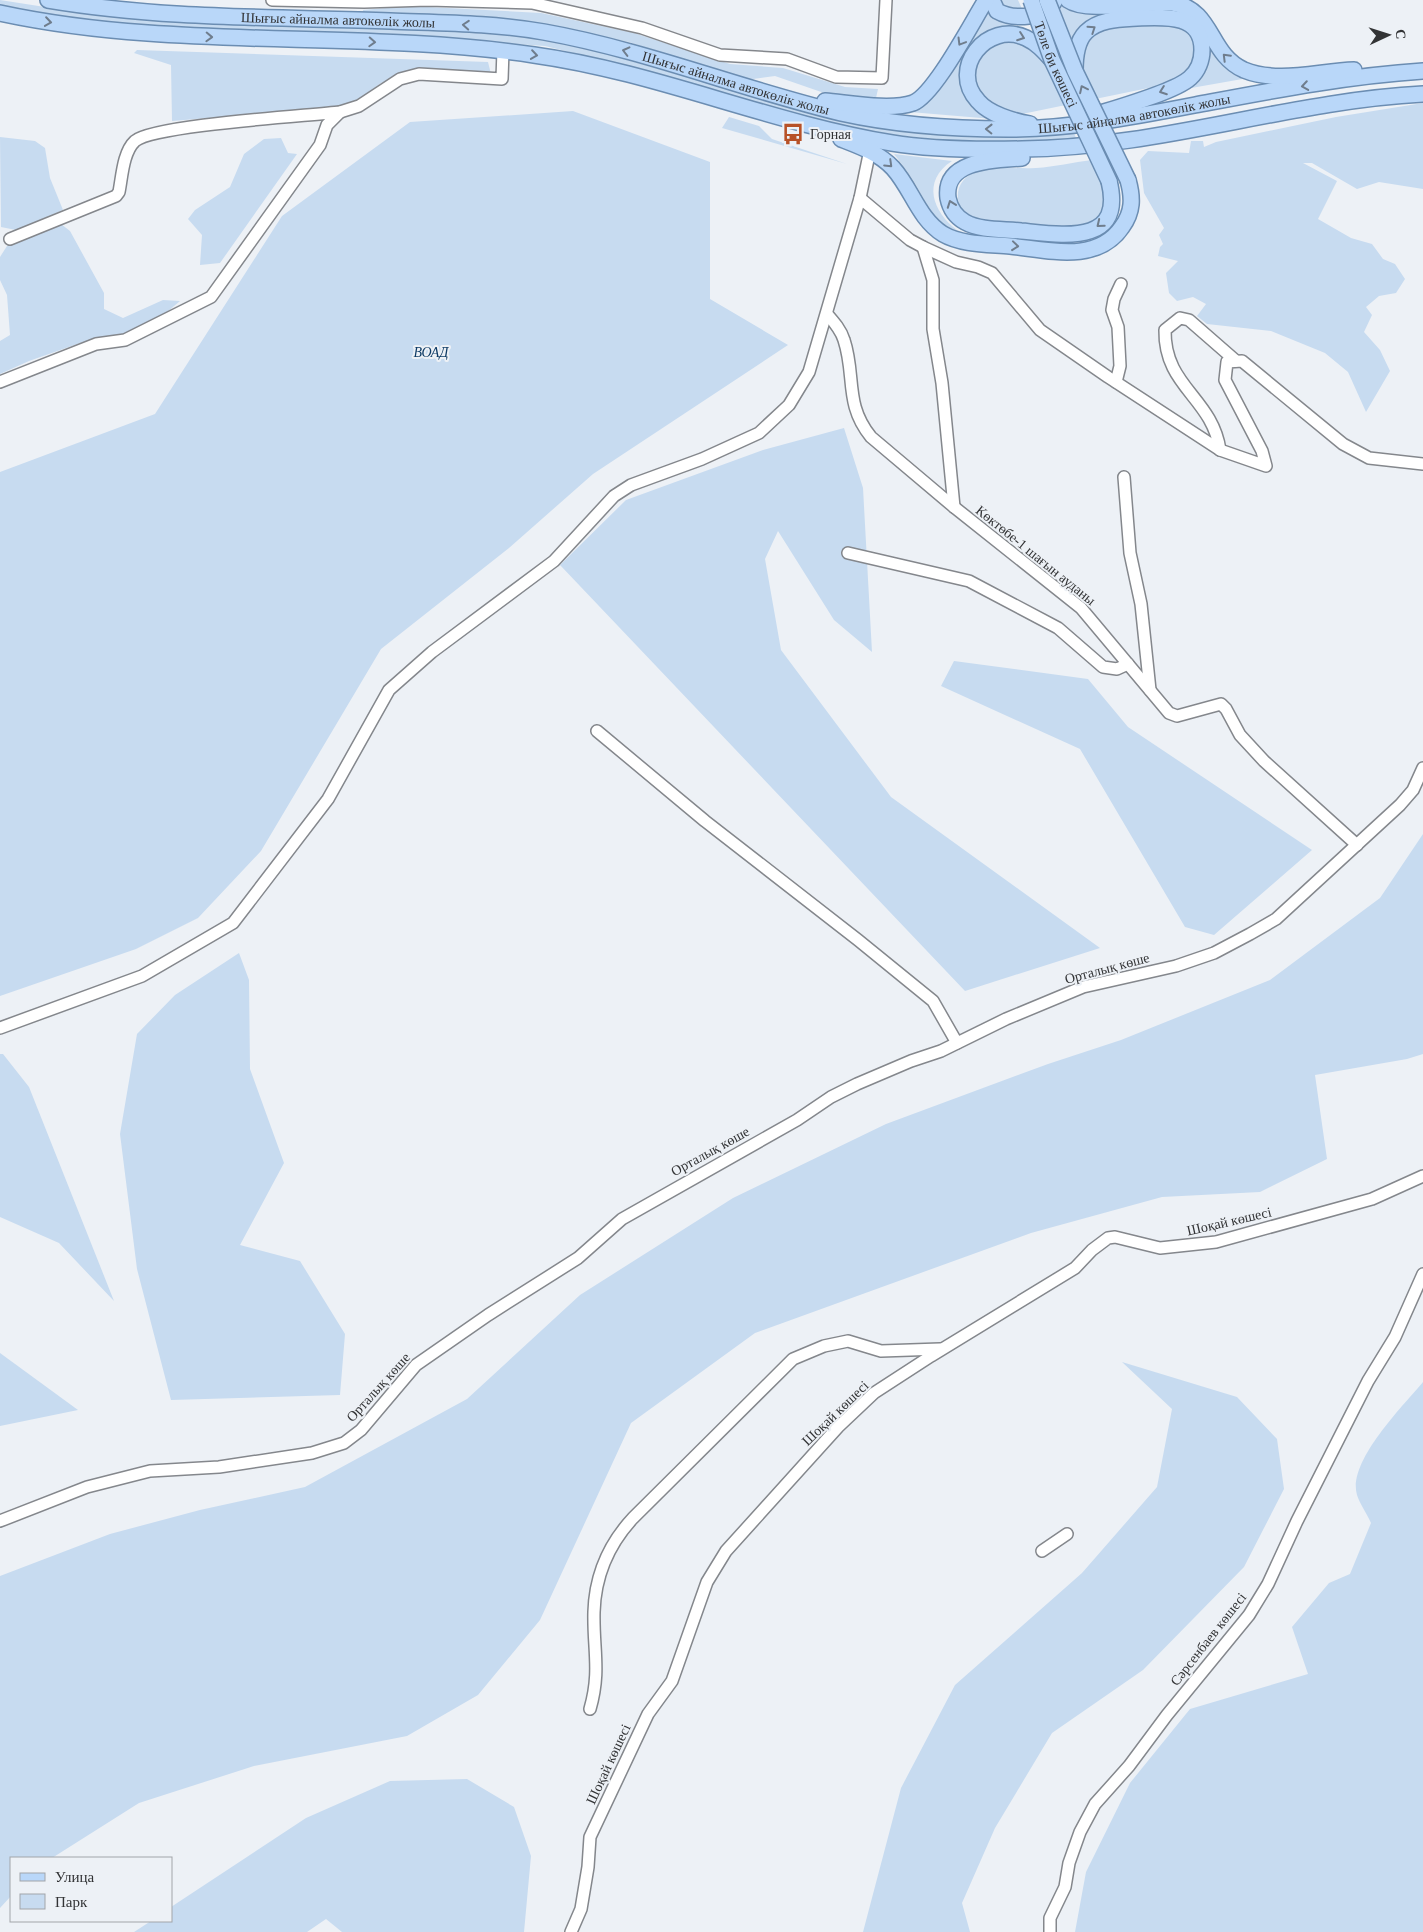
<svg xmlns="http://www.w3.org/2000/svg" width="1423" height="1932" font-family="'Times New Roman',serif">
  <rect width="100%" height="100%" fill="#edf1f6"/>
  <!-- green -->
  <g fill="#c7dbf0">
    <polygon points="0,0 77,12 173,22 479,31 547,37 819,115 906,130 994,137 1074,133 1076,138 994,144 904,136 849,128 760,105 631,67 545,46 372,34 174,28 76,20 0,6"/>
    <polygon points="998,0 1018,0 1023,11 1008,12"/>
    <path d="M 988,3 L 1020,22 C 991,36 974,29 962,65 L 993,119 L 910,112 C 950,96 969,39 988,3 Z"/>
    <polygon points="1061,4 1071,8 1124,10 1072,42 1059,6"/>
    <polygon points="408,6 541,13 634,33 730,64 783,68 845,87 878,89 876,98 827,94 775,76 746,80 629,42 525,22 363,12 363,10"/>
    <path d="M 1167,23 L 1185,28 L 1195,40 L 1197,58 L 1188,74 L 1168,84 L 1022,114 L 1011,114 L 981,100 L 972,71 C 975,65 978,55 983,51 C 1014,25 1040,53 1054,79 L 1084,69 C 1076,19 1133,25 1167,23 Z"/>
    <path d="M 1208,46 C 1219,66 1227,71 1248,78 L 1180,90 Z"/>
    <polygon points="137,50 488,62 491,74 403,74 381,83 357,101 329,108 172,121 171,65 134,53"/>
    <polygon points="1423,103 1423,189 1379,182 1357,189 1312,163 1303,163 1337,181 1318,219 1351,238 1372,244 1383,259 1395,264 1405,279 1396,293 1379,296 1366,307 1372,315 1364,332 1380,350 1390,371 1366,412 1348,372 1325,353 1271,331 1207,324 1197,316 1206,304 1193,297 1177,301 1169,293 1166,273 1178,261 1158,256 1160,247 1163,244 1159,235 1164,228 1144,193 1140,160 1148,151 1189,153 1191,141 1203,141 1204,147 1216,142 1336,117"/>
    <polygon points="573,111 710,162 710,299 788,345 593,474 509,548 381,649 261,851 198,918 136,949 0,996 0,472 155,414 282,216 410,122"/>
    <polygon points="729,117 759,126 772,139 847,164 722,128"/>
    <polygon points="0,137 35,141 45,148 50,178 63,210 16,230 1,227"/>
    <polygon points="281,138 288,153 297,154 220,263 200,265 202,235 188,219 195,210 230,187 244,154 264,139"/>
    <path d="M 894,154 L 952,161 C 921,181 933,212 957,230 C 932,225 924,196 911,177 C 906,169 900,162 894,154 Z"/>
    <path d="M 1092,160 C 1105,188 1117,224 1071,229 C 1057,230 1040,226 1026,225 C 1010,224 988,225 973,218 C 950,207 954,177 979,171 C 997,166 1017,169 1036,168 C 1055,167 1073,162 1092,160 Z"/>
    <polygon points="61,224 70,231 104,293 104,309 123,318 163,300 180,301 154,323 122,339 83,342 29,361 0,374 0,341 10,335 7,295 0,280 0,257 7,246"/>
    <polygon points="844,428 863,488 872,652 834,620 778,531 765,559 781,650 891,797 1100,948 965,991 560,565 626,500 763,450"/>
    <polygon points="954,661 1088,679 1128,727 1312,850 1214,935 1185,927 1080,749 941,686"/>
    <polygon points="1423,834 1423,1054 1407,1059 1315,1075 1327,1159 1260,1192 1162,1197 1031,1233 755,1333 631,1423 540,1620 478,1695 407,1736 254,1766 139,1803 52,1858 11,1858 11,1896 0,1908 0,1576 110,1534 200,1510 305,1487 467,1399 580,1295 733,1198 886,1124 1048,1064 1121,1040 1270,980 1380,898"/>
    <polygon points="239,953 249,980 250,1069 284,1163 240,1245 300,1261 345,1334 340,1395 171,1400 137,1269 120,1134 137,1034 175,995"/>
    <polygon points="0,1054 3,1054 29,1087 114,1301 59,1243 0,1217"/>
    <polygon points="0,1353 78,1410 0,1426"/>
    <polygon points="1122,1362 1237,1397 1277,1439 1284,1489 1244,1567 1143,1670 1052,1733 995,1828 962,1903 970,1932 863,1932 901,1788 955,1685 1082,1573 1157,1487 1172,1409"/>
    <path d="M 1423,1382 L 1423,1932 L 1075,1932 L 1086,1872 L 1130,1783 L 1190,1709 L 1308,1674 L 1292,1627 L 1329,1583 L 1350,1574 L 1371,1523 C 1367,1514 1360,1504 1357,1495 C 1347,1462 1403,1406 1423,1382 Z"/>
    <polygon points="467,1779 514,1807 531,1856 524,1932 342,1932 326,1919 307,1932 134,1932 151,1921 171,1921 171,1907 306,1818 390,1781"/>
  </g>
  <g fill="none" stroke-linecap="round" stroke-linejoin="round">
    <!-- minor casing -->
    <g stroke="#84878c" stroke-width="14">
      <g id="minor">
        <polyline points="272,0 364,2 428,0 532,3 642,28 720,55 787,59 836,77 882,78 886,0"/>
        <polyline points="860,198 910,240 923,247 956,262 978,267 992,273 1040,330 1108,377 1220,450 1266,466 1262,451 1225,380 1227,362 1242,361 1343,444 1369,458 1423,464"/>
        <path d="M 10,239 L 116,196 L 119,192 C 122,177 123,152 135,141 C 154,125 306,116 340,112 L 359,106 L 400,79 L 419,74 L 502,79 L 503,50"/>
        <polyline points="923,247 933,280 933,329 942,383 954,507"/>
        <path d="M 827,314 C 834,322 841,330 844,340 C 856,376 844,404 871,437 L 954,507 L 1081,608 L 1169,713 L 1177,716 L 1221,704 L 1226,709 L 1240,735 L 1264,761 L 1357,845"/>
        <polyline points="0,382 96,344 125,340 211,297 320,145 327,125 340,112"/>
        <polyline points="1116,382 1120,366 1118,327 1112,310 1114,299 1121,284"/>
        <path d="M 1220,450 C 1212,397 1164,387 1165,330 L 1180,318 L 1189,320 L 1236,361"/>
        <polyline points="1124,477 1130,553 1141,604 1150,690"/>
        <polyline points="848,553 969,581 1058,628 1103,667 1117,669 1128,664"/>
        <polyline points="597,731 705,821 858,940 933,1001 957,1043"/>
        <polyline points="0,1028 142,976 233,923 328,799 389,690 432,652 554,561 614,496 631,485 702,459 759,433 789,405 809,372 860,198 871,145"/>
        <polyline points="0,1521 87,1487 150,1471 219,1467 312,1453 344,1443 361,1430 416,1365 488,1315 578,1258 622,1219 797,1120 831,1097 857,1084 911,1061 941,1051 1006,1019 1083,987 1176,966 1214,953 1250,934 1276,919 1400,805 1413,790 1423,768"/>
        <polyline points="1042,1551 1067,1534"/>
        <path d="M 590,1709 C 601,1671 593,1649 594,1612 C 595,1576 608,1545 633,1518 L 793,1359 L 824,1346 L 848,1341 L 881,1351 L 940,1349"/>
        <polyline points="571,1932 581,1909 588,1867 590,1837 648,1714 672,1681 707,1582 726,1551 838,1427 874,1393 931,1356 1075,1268 1092,1250 1108,1238 1115,1237 1160,1248 1216,1242 1372,1199 1423,1176"/>
        <polyline points="1050,1932 1050,1918 1065,1887 1069,1863 1080,1832 1095,1804 1129,1766 1167,1715 1249,1615 1268,1584 1297,1521 1368,1381 1395,1337 1423,1274"/>
      </g>
    </g>
    <!-- major casing -->
    <g stroke="#6b8db2" stroke-width="18">
      <g id="major">
        <path id="s1" d="M 48,0 C 161,19 276,17 390,21 C 441,23 494,23 544,32 C 645,50 741,89 841,113 C 895,125 952,129 1008,129 C 1071,129 1133,117 1195,105 C 1270,91 1346,76 1423,71"/>
        <path d="M 992,0 L 997,11 C 1013,20 1046,19 1055,0"/>
        <path d="M 1068,0 C 1088,14 1146,0 1173,3 C 1214,10 1208,54 1244,70 C 1278,84 1319,71 1354,70"/>
        <path d="M 0,13 C 176,51 356,29 534,55 C 656,72 770,123 892,143 C 934,150 979,150 1022,149 C 1158,148 1288,101 1423,94"/>
        <path d="M 1075,71 C 1075,58 1076,42 1086,32 C 1099,19 1121,19 1137,18 C 1163,17 1202,13 1202,50 C 1202,60 1198,71 1190,78 C 1175,92 1113,109 1091,116"/>
        <path d="M 825,101 C 849,103 890,111 913,103 C 935,94 972,22 986,0"/>
        <path d="M 1030,124 C 1013,121 989,114 978,101 C 948,69 987,20 1026,38 C 1037,43 1044,51 1052,60"/>
        <path d="M 841,139 C 859,146 879,153 893,168 C 912,189 918,218 943,234 C 962,245 989,244 1010,246 C 1048,250 1097,264 1122,227 C 1133,212 1133,198 1128,180"/>
        <path d="M 1022,158 C 997,160 943,159 948,198 C 950,208 956,217 965,222 C 981,231 1004,229 1021,231 C 1063,235 1125,246 1109,181"/>
      </g>
    </g>
    <!-- minor -->
    <use href="#minor" stroke="#fff" stroke-width="11"/>
    <!-- major -->
    <use href="#major" stroke="#b9d7f9" stroke-width="15"/>
    <!-- major-bridge casing -->
    <g stroke="#6b8db2" stroke-width="18" stroke-linecap="butt">
      <g id="major-bridge">
        <path id="s2" d="M 1031,0 L 1052,60 L 1109,181"/>
        <polyline points="1047,0 1075,71 1128,180"/>
      </g>
    </g>
    <!-- major-bridge -->
    <use href="#major-bridge" stroke="#b9d7f9" stroke-width="15"/>
  </g>
  <!-- one-way arrows -->
  <defs><path id="oneway-chevron" d="M-2-3.5L2.5 0L-2 3.5" fill="none" stroke-width="1.6" stroke-linecap="round" stroke-linejoin="round" transform="scale(1.25)"/></defs>
  <g stroke="#6f7d8d">
    <use href="#oneway-chevron" transform="translate(48 22) rotate(8)"/>
    <use href="#oneway-chevron" transform="translate(466 25) rotate(-176)"/>
    <use href="#oneway-chevron" transform="translate(1092 29) rotate(-34)"/>
    <use href="#oneway-chevron" transform="translate(209 37) rotate(2)"/>
    <use href="#oneway-chevron" transform="translate(1021 37) rotate(20)"/>
    <use href="#oneway-chevron" transform="translate(372 42) rotate(3)"/>
    <use href="#oneway-chevron" transform="translate(961 42) rotate(121)"/>
    <use href="#oneway-chevron" transform="translate(626 51) rotate(-166)"/>
    <use href="#oneway-chevron" transform="translate(534 55) rotate(8)"/>
    <use href="#oneway-chevron" transform="translate(1226 57) rotate(-135)"/>
    <use href="#oneway-chevron" transform="translate(1305 86) rotate(171)"/>
    <use href="#oneway-chevron" transform="translate(1083 89) rotate(-116)"/>
    <use href="#oneway-chevron" transform="translate(1163 91) rotate(160)"/>
    <use href="#oneway-chevron" transform="translate(989 129) rotate(-179)"/>
    <use href="#oneway-chevron" transform="translate(889 164) rotate(44)"/>
    <use href="#oneway-chevron" transform="translate(951 204) rotate(-110)"/>
    <use href="#oneway-chevron" transform="translate(1100 224) rotate(141)"/>
    <use href="#oneway-chevron" transform="translate(1015 246) rotate(6)"/>
  </g>
  <!-- icons -->
  <defs>
    <g id="bus-bare" transform="scale(1.725)"><path d="M-5-6H5V4H4V6H2V4H-2V6H-4V4H-5ZM-3.5-4V0h7V-4ZM-3.5 1.2v1.5H-2V1.2ZM2 1.2v1.5H3.5V1.2Z" fill="#b75127" stroke="#edf1f6" stroke-width="2.5" paint-order="stroke"/></g>
  </defs>
  <g fill-rule="evenodd">
    <use href="#bus-bare" x="793" y="134"/>
  </g>
  <g text-anchor="middle" stroke-width="4" stroke-linejoin="round" paint-order="stroke">
    <!-- street labels -->
    <g font-size="14" fill="#323335" stroke="#edf1f6">
      <text dy="5" stroke="none"><textPath href="#s1" startOffset="291">Шығыс айналма автокөлік жолы</textPath></text>
      <text dy="5" stroke="none"><textPath href="#s2" startOffset="69">Төле би көшесі</textPath></text>
      <text dy="5" stroke="none"><textPath href="#s1" startOffset="696">Шығыс айналма автокөлік жолы</textPath></text>
      <text dy="5" stroke="none"><textPath href="#s1" startOffset="1101">Шығыс айналма автокөлік жолы</textPath></text>
      <text transform="translate(1036 555) rotate(39)" y="5">Көктөбе-1 шағын ауданы</text>
      <text transform="translate(1107 968) rotate(-15)" y="5">Орталық көше</text>
      <text transform="translate(710 1151) rotate(-29)" y="5">Орталық көше</text>
      <text transform="translate(1229 1221) rotate(-13)" y="5">Шоқай көшесі</text>
      <text transform="translate(378 1387) rotate(-48)" y="5">Орталық көше</text>
      <text transform="translate(835 1413) rotate(-44)" y="5">Шоқай көшесі</text>
      <text transform="translate(1208 1639) rotate(-52)" y="5">Сәрсенбаев көшесі</text>
      <text transform="translate(608 1764) rotate(-65)" y="5">Шоқай көшесі</text>
    </g>
    <!-- poi labels -->
    <g font-size="14" fill="#323335" stroke="#edf1f6" text-anchor="start">
      <text x="810" y="139">Горная</text>
    </g>
    <!-- park labels -->
    <g font-size="14" font-style="italic" fill="#0e3b65" stroke="#edf1f6">
      <text x="431" y="357">ВОАД</text>
    </g>
  </g>
  <!-- legend -->
  <rect x="10" y="1857" width="162" height="65" fill="#edf1f6" stroke="#a2a5a9"/>
  <rect x="20" y="1873" width="25" height="8" fill="#b9d7f9" stroke="#a2a5a9"/>
  <text x="55" y="1882" font-size="15" fill="#323335">Улица</text>
  <rect x="20" y="1894" width="25" height="15" fill="#c7dbf0" stroke="#a2a5a9"/>
  <text x="55" y="1907" font-size="15" fill="#323335">Парк</text>
  <!-- north arrow -->
  <g transform="translate(1388 35) rotate(86)" stroke="#edf1f6" stroke-width="4" paint-order="stroke">
  <path d="M0-4L9 19L0 12L-9 19Z" fill="#323335"/>
  <text y="-8" font-size="14" font-weight="bold" text-anchor="middle" fill="#323335">С</text>
  </g>
</svg>
